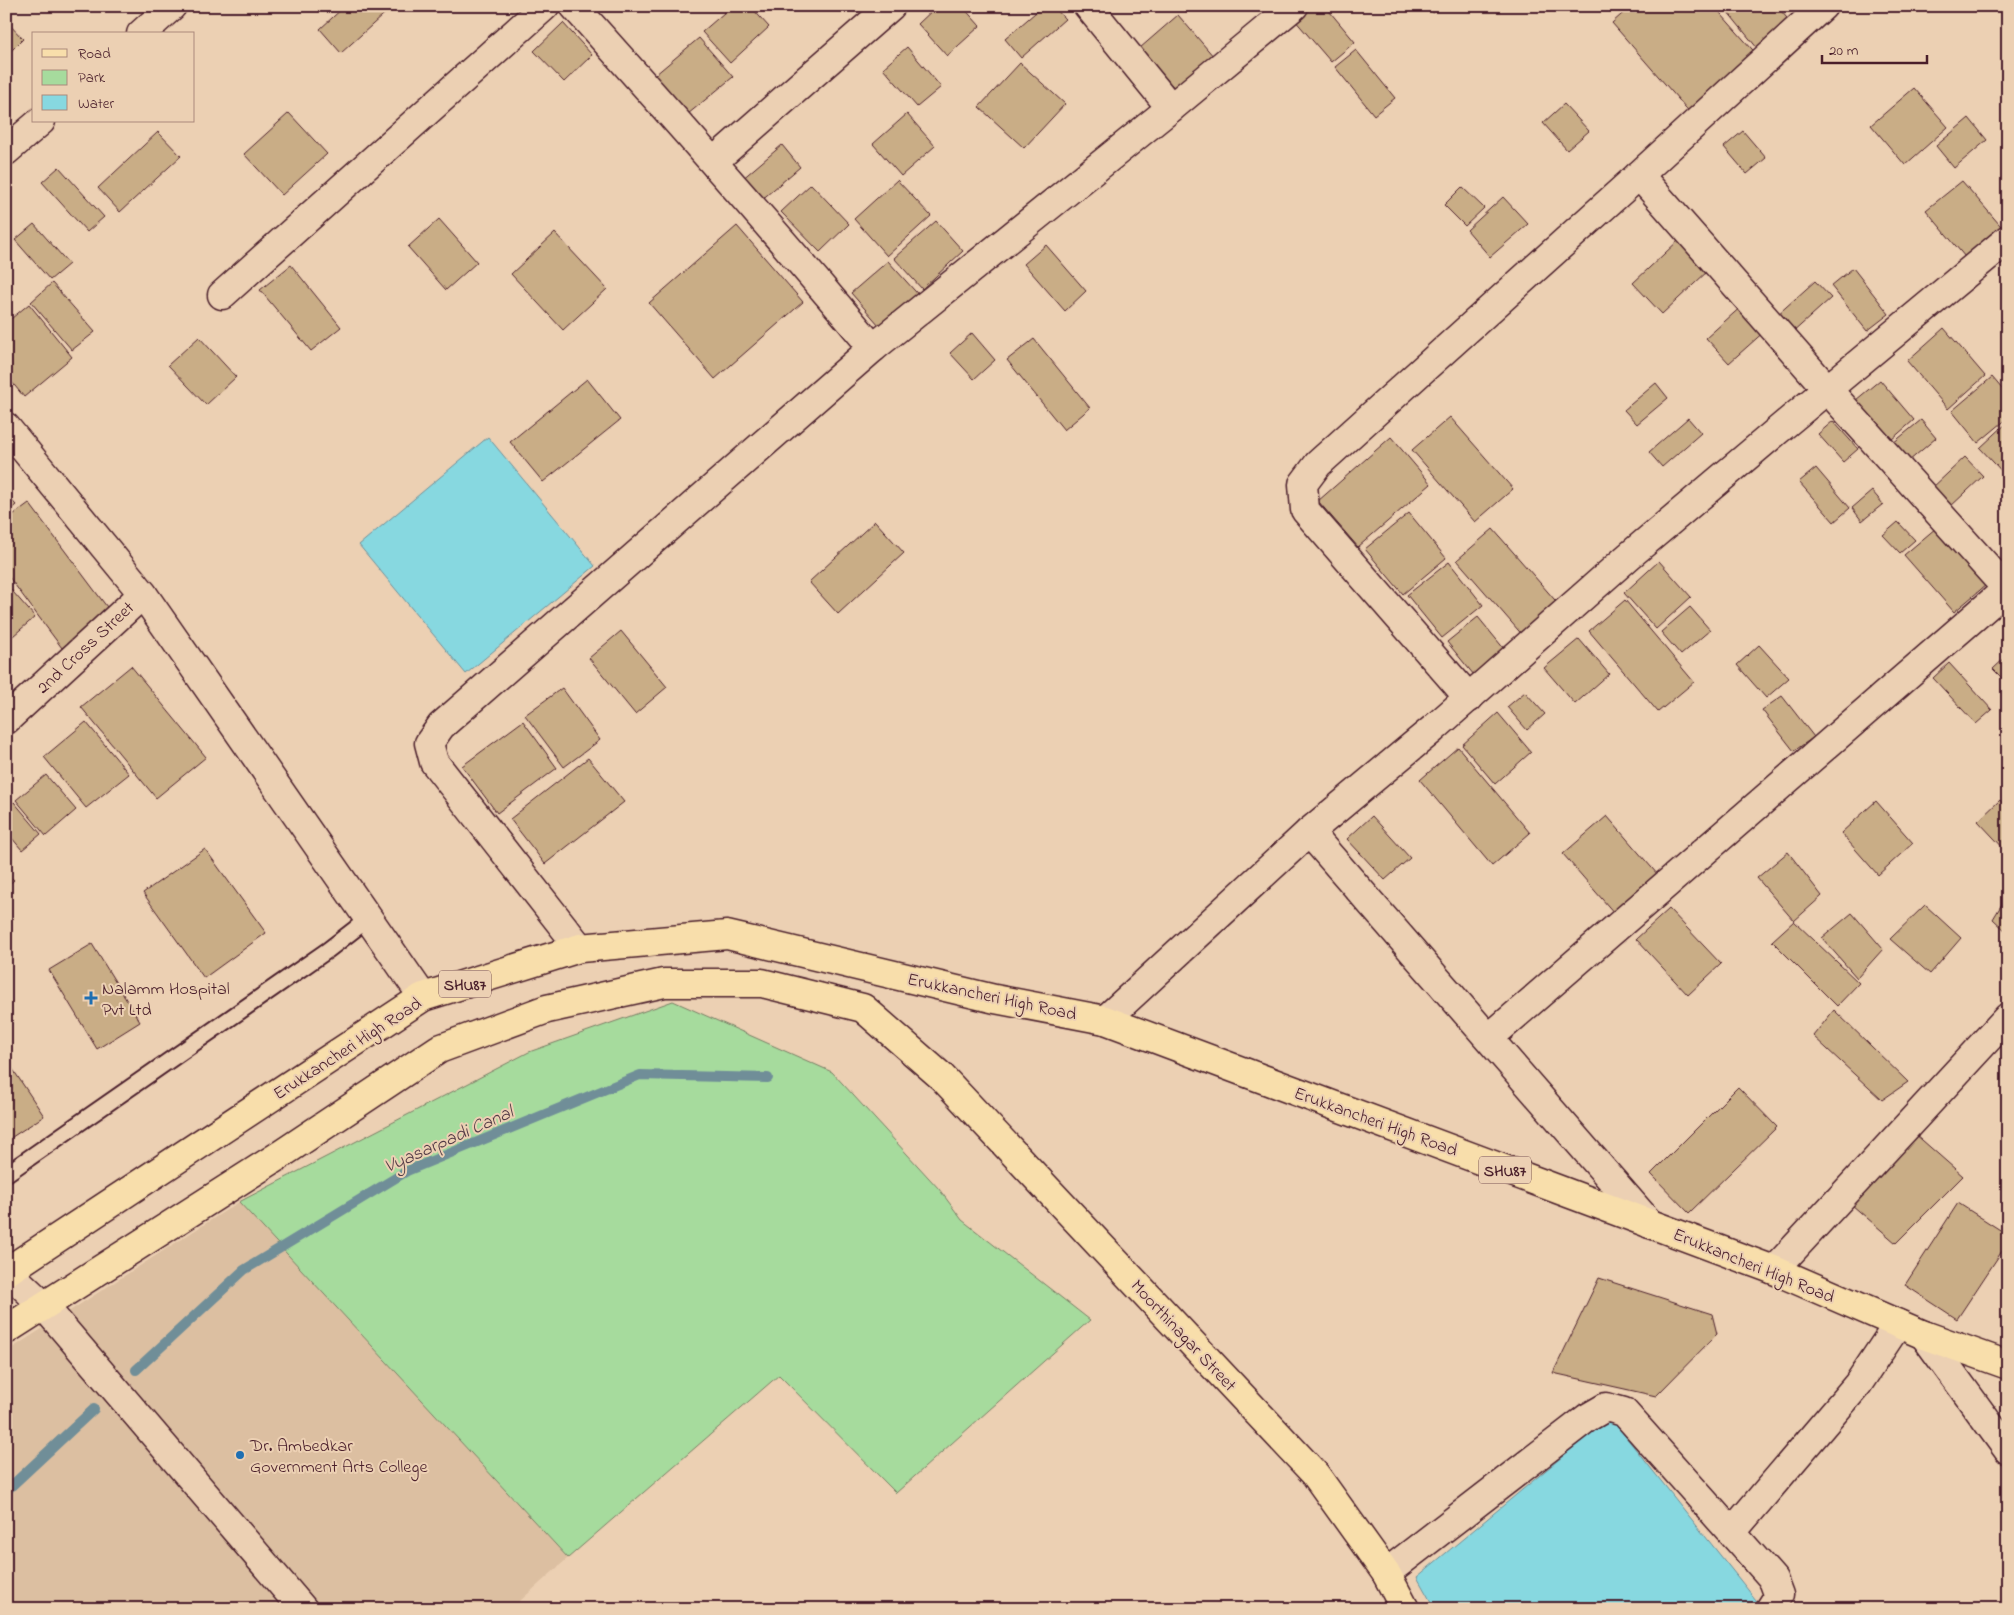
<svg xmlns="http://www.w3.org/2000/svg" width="2014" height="1615" font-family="'Indie Flower',sans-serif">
  <rect width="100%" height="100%" fill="#ecd0b3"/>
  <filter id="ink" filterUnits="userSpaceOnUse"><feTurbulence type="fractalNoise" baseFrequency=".02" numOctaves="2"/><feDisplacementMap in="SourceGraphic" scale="10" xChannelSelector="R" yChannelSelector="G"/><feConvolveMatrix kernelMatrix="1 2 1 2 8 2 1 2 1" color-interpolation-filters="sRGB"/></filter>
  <g filter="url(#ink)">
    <!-- built -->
    <polygon fill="#dcbfa1" points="239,1202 568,1558 511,1609 6,1609 6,1352"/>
    <!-- green -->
    <polygon fill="#a6db9d" stroke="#787d64" points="673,1001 832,1072 939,1189 962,1220 1090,1320 896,1493 779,1375 568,1558 239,1202 529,1052"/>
    <!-- water -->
    <g fill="#87d8e0" stroke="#6f8e98">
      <polygon points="488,437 595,566 466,674 359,545"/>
      <polygon points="1610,1417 1760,1605 1756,1609 1435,1609 1417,1577"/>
    </g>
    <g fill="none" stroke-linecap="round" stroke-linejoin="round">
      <!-- stream -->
      <g stroke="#6f8e98" stroke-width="10">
        <polyline points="136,1370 244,1270 407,1171 640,1075 768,1078"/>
        <polyline points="6,1491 94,1409"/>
      </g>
    </g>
    <!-- building -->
    <g fill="#c9ad86" stroke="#4a1f2b">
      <polygon points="345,6 393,6 341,53 320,29"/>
      <polygon points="732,6 750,6 769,27 730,63 702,32"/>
      <polygon points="937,6 962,6 980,26 947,56 918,24"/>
      <polygon points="1043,6 1053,6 1065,19 1021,58 1005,39"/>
      <polygon points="1310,6 1325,6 1355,42 1331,62 1294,19"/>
      <polygon points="1428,6 1442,6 1433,13"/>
      <polygon points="1631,6 1714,6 1759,57 1692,115 1612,23"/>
      <polygon points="1723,6 1777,6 1791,23 1758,49"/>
      <polygon points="1178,15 1214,57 1176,90 1140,48"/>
      <polygon points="6,21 23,39 6,56"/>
      <polygon points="563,23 592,55 564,82 534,51"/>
      <polygon points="699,38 733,77 688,114 655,75"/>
      <polygon points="907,47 941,87 917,107 883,68"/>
      <polygon points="1356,50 1395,98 1374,115 1335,67"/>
      <polygon points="1020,63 1065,104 1024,148 979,107"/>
      <polygon points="1914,88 1948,127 1905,165 1871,125"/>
      <polygon points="1564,104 1589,131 1567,150 1543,123"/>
      <polygon points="289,113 327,154 282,195 244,154"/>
      <polygon points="907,114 935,146 901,176 873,144"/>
      <polygon points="1969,118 1987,140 1954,168 1936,146"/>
      <polygon points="1743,131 1766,158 1747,174 1724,147"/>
      <polygon points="158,132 181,156 120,212 98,188"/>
      <polygon points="782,145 800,167 760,201 741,180"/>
      <polygon points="59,167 104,217 87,232 42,182"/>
      <polygon points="897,180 931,216 887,256 854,219"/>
      <polygon points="1962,181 2006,232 1970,263 1926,210"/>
      <polygon points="811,184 849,224 820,252 781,212"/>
      <polygon points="1462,187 1484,208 1465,226 1444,205"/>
      <polygon points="1503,197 1528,224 1490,257 1467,230"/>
      <polygon points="439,219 477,262 446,290 408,247"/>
      <polygon points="936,221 963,251 922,289 894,258"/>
      <polygon points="34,224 69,264 50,280 15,240"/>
      <polygon points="737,226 803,302 715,379 649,303"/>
      <polygon points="555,233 607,289 563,330 511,274"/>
      <polygon points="1680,239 1709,270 1662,314 1633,283"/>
      <polygon points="1046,245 1086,291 1065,311 1024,264"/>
      <polygon points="888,261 923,300 886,333 851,293"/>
      <polygon points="291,265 341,327 311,351 260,290"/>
      <polygon points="1853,268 1889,314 1867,331 1831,286"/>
      <polygon points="1815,281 1831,298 1791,334 1776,316"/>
      <polygon points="52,283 95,332 72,350 31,302"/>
      <polygon points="29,304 72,357 24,397 6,375 6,323"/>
      <polygon points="1743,305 1766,330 1729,363 1706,338"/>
      <polygon points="1944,328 1985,376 1948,409 1907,361"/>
      <polygon points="972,333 995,360 974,379 950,353"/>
      <polygon points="199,337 236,377 206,405 168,365"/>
      <polygon points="1034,339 1090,408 1064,430 1007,360"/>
      <polygon points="1992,377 2008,396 2008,418 1978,443 1952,411"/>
      <polygon points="587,379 620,420 543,482 510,442"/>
      <polygon points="1880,380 1914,420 1891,440 1856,400"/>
      <polygon points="1656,383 1668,398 1637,424 1624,410"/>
      <polygon points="1450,417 1513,489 1475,522 1412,450"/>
      <polygon points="1688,418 1701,433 1662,467 1649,452"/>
      <polygon points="1921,420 1936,438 1902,467 1887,448"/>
      <polygon points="1833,421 1858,449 1843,462 1818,434"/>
      <polygon points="2008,422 2008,478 1980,448"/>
      <polygon points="1391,437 1431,484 1358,547 1318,501"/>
      <polygon points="1965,457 1983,476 1949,508 1931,489"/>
      <polygon points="1816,468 1850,508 1834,522 1799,482"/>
      <polygon points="1872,491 1883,504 1862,521 1852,508"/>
      <polygon points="6,494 16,505 6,513"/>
      <polygon points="29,503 110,611 62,648 6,573 6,520"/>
      <polygon points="1409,513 1446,558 1403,594 1365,549"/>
      <polygon points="875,521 904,553 838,614 809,582"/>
      <polygon points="1898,522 1915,540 1900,553 1883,535"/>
      <polygon points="1936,528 1986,585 1954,612 1904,555"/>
      <polygon points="1493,529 1561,607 1525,638 1457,560"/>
      <polygon points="1659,561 1691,597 1656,629 1624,593"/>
      <polygon points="1449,562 1483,605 1442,638 1407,595"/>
      <polygon points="6,584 35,617 6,642"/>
      <polygon points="1625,600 1694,682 1658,712 1589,631"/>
      <polygon points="1690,607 1710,630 1681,655 1661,632"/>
      <polygon points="1478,617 1505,650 1474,675 1447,642"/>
      <polygon points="621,631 667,687 635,714 589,658"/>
      <polygon points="1579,639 1609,674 1575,704 1544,668"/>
      <polygon points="1759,645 1789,678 1766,698 1737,665"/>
      <polygon points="2008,655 2008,684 1993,669"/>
      <polygon points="1949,663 1992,710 1976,724 1933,678"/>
      <polygon points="131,666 206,757 156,798 81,707"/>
      <polygon points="562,688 600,740 564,767 525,715"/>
      <polygon points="1525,692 1545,714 1527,730 1507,707"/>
      <polygon points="1782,696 1814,737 1794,751 1762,710"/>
      <polygon points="1498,713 1531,752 1495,784 1462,745"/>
      <polygon points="523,721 557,768 497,813 462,766"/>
      <polygon points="86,722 129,774 86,808 44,757"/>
      <polygon points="1458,747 1530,833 1492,866 1420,780"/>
      <polygon points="588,758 624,802 545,864 510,819"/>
      <polygon points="46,775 76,810 46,836 16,800"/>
      <polygon points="2000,800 2008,809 2008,853 1978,821"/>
      <polygon points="1876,801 1913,843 1878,875 1841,833"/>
      <polygon points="14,802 41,834 22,850 6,831 6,808"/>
      <polygon points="1372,816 1410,858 1385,880 1347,839"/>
      <polygon points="1607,816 1658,875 1615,914 1563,854"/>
      <polygon points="205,849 266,933 204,978 143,893"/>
      <polygon points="1788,852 1822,896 1794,921 1757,878"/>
      <polygon points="6,872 14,880 6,888"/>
      <polygon points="2008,894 2008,933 1993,919"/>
      <polygon points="1925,905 1961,938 1930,974 1890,939"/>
      <polygon points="1669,909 1721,964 1688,995 1636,939"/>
      <polygon points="1852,913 1883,949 1857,978 1822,938"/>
      <polygon points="1794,921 1859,983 1837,1006 1772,941"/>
      <polygon points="92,944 140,1022 97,1049 49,970"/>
      <polygon points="1834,1010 1908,1082 1882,1100 1813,1036"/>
      <polygon points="6,1059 44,1116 6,1141"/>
      <polygon points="1738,1087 1777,1127 1689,1213 1651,1174"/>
      <polygon points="1914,1133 1963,1176 1896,1243 1852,1205"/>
      <polygon points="1958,1203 2008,1235 2008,1242 1957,1319 1905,1285"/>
      <polygon points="1599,1278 1712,1314 1717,1334 1656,1396 1553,1373"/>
    </g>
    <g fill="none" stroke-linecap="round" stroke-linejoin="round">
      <!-- lane casing -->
      <g stroke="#4a1f2b" stroke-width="19">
        <polyline id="lane" points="6,1174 328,950 368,919"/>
      </g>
      <!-- street casing -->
      <g stroke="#4a1f2b" stroke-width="31">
        <g id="street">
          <path d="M 574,6 C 675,119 776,232 873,348"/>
          <polyline points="1088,6 1171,108"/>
          <polyline points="141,34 172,6"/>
          <polyline points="6,151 41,121"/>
          <polyline points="714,161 891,6"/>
          <polyline points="1639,175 1828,390 2007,589"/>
          <polyline points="222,295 545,6"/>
          <polyline points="6,427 143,594 423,997"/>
          <polyline points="1469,698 1305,510 1303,484 1318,464 1639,175 1823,6"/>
          <polyline points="6,720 143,594"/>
          <polyline points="1309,832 1650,1224"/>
          <polyline points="580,948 434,762 429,743 441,726 873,348 1171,108 1294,6"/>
          <polyline points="1105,1020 1309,832 1433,729 1629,556 1783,426 2008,239"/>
          <polyline points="1489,1038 2008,588"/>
          <polyline points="1774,1270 2008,1017"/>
          <polyline points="7,1271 44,1306 303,1609"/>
          <polyline points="1924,1335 2008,1450"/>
          <polyline points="1732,1532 1858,1384 1898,1324"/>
          <polyline points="1386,1573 1587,1418 1606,1407 1624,1412 1773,1579 1779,1595 1770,1609"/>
        </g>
      </g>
      <!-- primary casing -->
      <g stroke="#4a1f2b" stroke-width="31">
        <g id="primary">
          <polyline points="6,1272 423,997 580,948 727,935 995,999 1105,1020 1774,1270 1924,1335 2008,1365"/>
          <polyline points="6,1330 283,1153 439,1049 547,1009 664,983 762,983 863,1008 942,1077 1315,1474 1386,1573 1405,1609"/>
        </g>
      </g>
      <!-- lane -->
      <use href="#lane" stroke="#ecd0b3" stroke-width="15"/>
      <!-- street -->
      <use href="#street" stroke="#ecd0b3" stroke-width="28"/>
      <!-- primary -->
      <use href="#primary" stroke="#f8deab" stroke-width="28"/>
    </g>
  </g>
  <!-- markers -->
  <g fill="#1f6fb2" stroke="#ecd0b3" stroke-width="2">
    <path d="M88.5 990.5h5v5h5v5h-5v5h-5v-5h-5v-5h5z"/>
    <circle cx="240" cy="1455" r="5"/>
  </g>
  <g text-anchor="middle" stroke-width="4" stroke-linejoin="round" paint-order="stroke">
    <!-- shield labels -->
    <g fill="#ecd0b3" stroke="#7b5454" stroke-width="1">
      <rect x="439" y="970.5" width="52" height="27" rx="4"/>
      <rect x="1479" y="1156.5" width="52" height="27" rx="4"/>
    </g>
    <g font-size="16" font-weight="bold" fill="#4a1f2b">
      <text x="465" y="990">SHU87</text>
      <text x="1505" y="1176">SHU87</text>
    </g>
    <!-- street labels -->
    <g font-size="18" fill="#4a1f2b" stroke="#ecd0b3">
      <text transform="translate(85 647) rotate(-43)" y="6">2nd Cross Street</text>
      <text transform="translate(992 996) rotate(12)" y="6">Erukkancheri High Road</text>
      <text transform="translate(347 1048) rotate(-33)" y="6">Erukkancheri High Road</text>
      <text transform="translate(1376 1121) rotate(20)" y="6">Erukkancheri High Road</text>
      <text transform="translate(1754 1265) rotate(22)" y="6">Erukkancheri High Road</text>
      <text transform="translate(1184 1335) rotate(47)" y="6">Moorthinagar Street</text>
    </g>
    <!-- poi labels -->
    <g font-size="18" fill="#4a1f2b" stroke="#ecd0b3" text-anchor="start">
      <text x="102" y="994">Nalamm Hospital<tspan x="102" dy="21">Pvt Ltd</tspan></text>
      <text x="250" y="1451">Dr. Ambedkar<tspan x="250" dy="21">Government Arts College</tspan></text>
    </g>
    <!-- water labels -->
    <g font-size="19" font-style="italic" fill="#533b46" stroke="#ecd0b3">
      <text transform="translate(448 1138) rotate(-24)" y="7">Vyasarpadi Canal</text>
    </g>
  </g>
  <!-- margin -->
  <rect width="2014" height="1615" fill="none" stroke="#ecd0b3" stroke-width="25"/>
  <rect x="12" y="12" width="1989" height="1590" fill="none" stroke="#4a1f2b" stroke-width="2" filter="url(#ink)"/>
  <!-- legend -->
  <rect x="32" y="32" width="162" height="90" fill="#ecd0b3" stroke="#ab897d"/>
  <rect x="42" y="49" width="25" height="8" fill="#f8deab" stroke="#ab897d"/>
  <text x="78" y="58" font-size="15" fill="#4a1f2b">Road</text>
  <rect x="42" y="70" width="25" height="15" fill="#a6db9d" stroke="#ab897d"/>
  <text x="78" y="82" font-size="15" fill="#4a1f2b">Park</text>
  <rect x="42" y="95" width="25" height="15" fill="#87d8e0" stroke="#ab897d"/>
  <text x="78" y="108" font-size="15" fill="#4a1f2b">Water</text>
  <!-- scale -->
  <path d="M1822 55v8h105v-8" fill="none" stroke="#4a1f2b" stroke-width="2.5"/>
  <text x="1829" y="55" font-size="15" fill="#4a1f2b" stroke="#ecd0b3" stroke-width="4" paint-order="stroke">20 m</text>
</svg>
